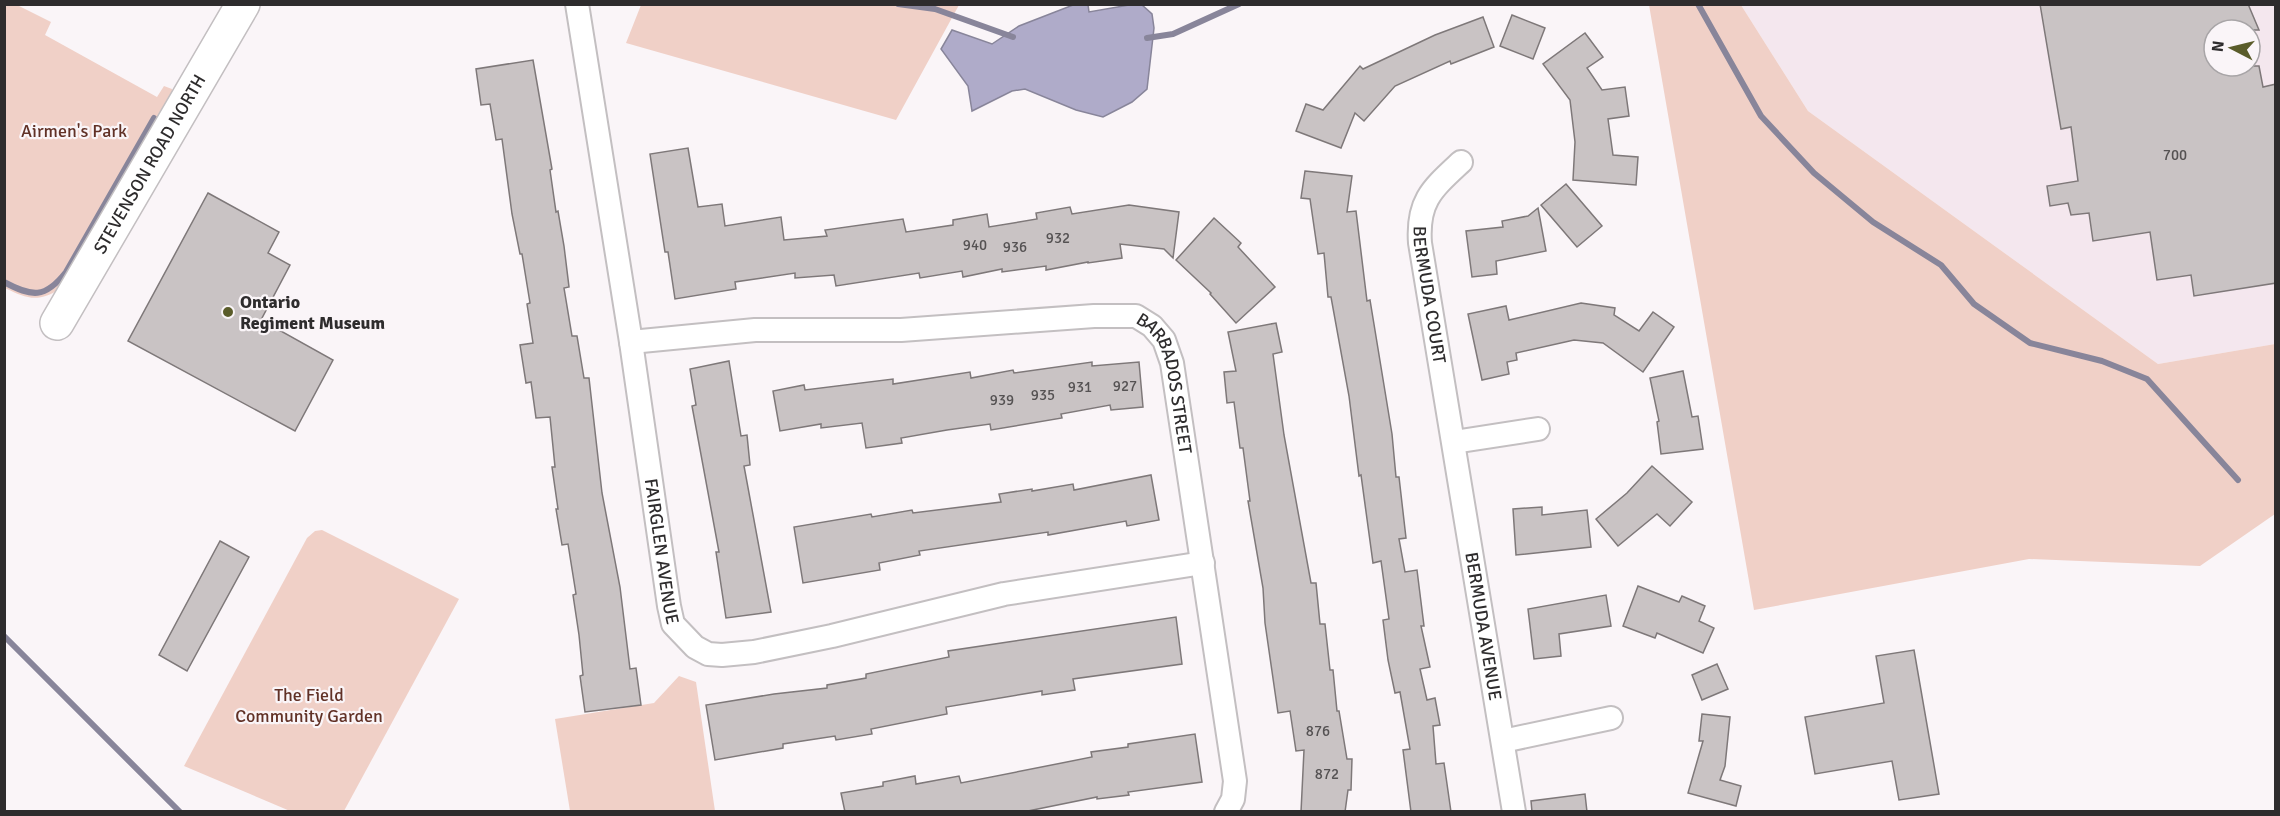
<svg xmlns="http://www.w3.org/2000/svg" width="2280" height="816" font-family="Signika,sans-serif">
  <rect width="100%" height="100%" fill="#faf5f8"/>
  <!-- built -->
  <path fill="#f4e7ee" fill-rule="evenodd" d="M 1741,5 L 2275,5 L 2275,344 L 2158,364 L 1808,111 ZM 2214,30 L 2250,30 L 2250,66 L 2214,66 Z"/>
  <!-- green -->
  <g fill="#f0d0c7">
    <path d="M 4,5 L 17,5 L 51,22 L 45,35 L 157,97 L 164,86 L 172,89 L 172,95 L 61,288 C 39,303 27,299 5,288 Z"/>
    <polygon points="641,5 641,4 959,5 896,120 626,43"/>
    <polygon points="1649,5 1741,5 1808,111 2158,364 2275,344 2275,514 2200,566 2029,559 1754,610"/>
    <polygon points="322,530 459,599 344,811 290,811 184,766 307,538 315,531"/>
    <polygon points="679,676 696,682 715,811 570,811 555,719 654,703"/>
  </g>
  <!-- water -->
  <polygon fill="#afabc9" stroke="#88859a" stroke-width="1.5" points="1073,5 1088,5 1089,12 1129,5 1142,5 1152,14 1154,28 1147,89 1132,102 1103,117 1076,110 1025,89 1012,91 972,111 968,86 941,49 952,30 992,44 1019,26"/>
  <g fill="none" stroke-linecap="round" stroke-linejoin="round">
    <!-- stream -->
    <g stroke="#88859a" stroke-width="6">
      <polyline points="898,4 935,9 1013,37"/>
      <polyline points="1698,4 1761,116 1814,173 1873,222 1941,265 1974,304 2030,343 2102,361 2147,379 2238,480"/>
      <polyline points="1147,38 1173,34 1239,4"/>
      <path d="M 4,282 C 32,297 45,299 66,272 L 154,118"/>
      <polyline points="4,636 180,812"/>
    </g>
  </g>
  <!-- building -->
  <g fill="#c9c3c4" stroke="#7e7879" stroke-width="1.5">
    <polygon points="2040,4 2248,4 2259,30 2214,30 2214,66 2259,66 2263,87 2276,84 2276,283 2194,296 2191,275 2157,280 2150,232 2093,241 2089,213 2071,215 2068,203 2050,206 2047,186 2078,181 2071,127 2061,129"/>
    <polygon points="1512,15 1545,28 1533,59 1500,46"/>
    <polygon points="1483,17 1494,47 1451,64 1450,61 1395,86 1364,121 1355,113 1341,148 1296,131 1306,104 1323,110 1360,66 1363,69 1435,35"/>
    <polygon points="1585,33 1603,57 1587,68 1602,90 1625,87 1629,116 1608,119 1613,155 1638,157 1636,185 1573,180 1575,142 1570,100 1543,64"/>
    <polygon points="533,60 552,169 550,170 556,212 558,211 564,246 569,287 564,288 572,336 577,336 584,378 589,378 602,493 620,587 630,669 636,668 641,705 585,712 580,676 583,675 579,635 573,595 576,594 568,544 562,545 556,509 558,509 552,467 555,467 550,417 536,418 531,382 526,383 520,345 533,343 527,304 530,303 522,254 520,254 512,214 502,139 496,140 490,104 481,105 476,69"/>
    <polygon points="688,148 698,207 722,204 725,226 781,217 784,240 827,236 825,230 903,219 906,232 953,225 953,220 987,214 989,227 1037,219 1036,213 1070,207 1072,214 1129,205 1179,212 1173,258 1164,249 1120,244 1122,258 1088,263 1088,262 1046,270 1046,266 1002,272 1002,269 963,277 962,271 920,278 919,273 836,286 834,275 795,278 795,273 735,282 736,289 675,299 668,252 665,252 650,154"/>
    <polygon points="1305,171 1352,176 1347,212 1356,211 1367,301 1370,300 1392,434 1396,477 1399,477 1406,538 1399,539 1405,572 1417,570 1424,626 1421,626 1430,667 1420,669 1427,700 1435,698 1440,725 1433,726 1436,764 1444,763 1451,812 1411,812 1403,750 1410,749 1400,692 1395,693 1388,660 1383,620 1389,619 1381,561 1373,563 1361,475 1359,476 1349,396 1331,297 1328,297 1324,253 1318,254 1310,199 1301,198"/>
    <polygon points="1566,184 1602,226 1577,247 1541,205"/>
    <polygon points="208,193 279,232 268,253 290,265 261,320 333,360 295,431 128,341"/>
    <polygon points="1538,208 1546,251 1496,261 1497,274 1472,277 1466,231 1503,227 1502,221 1528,216"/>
    <polygon points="1214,218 1241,243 1238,247 1275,287 1236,323 1210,294 1211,293 1176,260"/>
    <polygon points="1581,303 1615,308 1614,315 1639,331 1653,312 1674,327 1643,372 1603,343 1574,340 1516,353 1517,360 1507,362 1509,374 1482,380 1468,314 1506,306 1509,320"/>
    <polygon points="1276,323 1282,352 1273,354 1284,435 1311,583 1316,583 1320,624 1325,624 1330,670 1333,670 1337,711 1339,711 1347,759 1352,759 1351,790 1348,790 1345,812 1301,812 1304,750 1296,751 1290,711 1278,713 1265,623 1263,588 1248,501 1250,501 1243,448 1240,448 1234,402 1227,403 1224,372 1236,371 1228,332"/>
    <polygon points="729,361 741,436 747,435 750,465 744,466 771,612 726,618 716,552 719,552 692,406 696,405 690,369"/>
    <polygon points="1092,362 1092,366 1139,362 1143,407 1111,410 1110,405 1061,414 1062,418 991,430 990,424 947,430 901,438 902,443 866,448 862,423 821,428 821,424 780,431 773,391 804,385 805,390 893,379 893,384 970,372 971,378 1013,370 1014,373"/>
    <polygon points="1683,371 1692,417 1698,416 1703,449 1661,454 1657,422 1659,421 1650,378"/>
    <polygon points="1652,466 1692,502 1670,526 1657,514 1618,546 1596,519 1627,493"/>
    <polygon points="1151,475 1159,520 1127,526 1126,521 1048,535 1048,532 919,551 920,555 879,563 880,570 803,583 794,527 871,514 872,517 912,510 913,513 1001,502 999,494 1032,489 1032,491 1073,484 1074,490"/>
    <polygon points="1542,507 1542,515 1587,510 1591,547 1516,555 1513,509"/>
    <polygon points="220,541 249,557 187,671 159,655"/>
    <polygon points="1638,586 1679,602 1682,596 1705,606 1699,621 1714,628 1703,653 1657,633 1655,638 1623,626"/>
    <polygon points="1606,595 1611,626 1559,634 1561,656 1534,659 1528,609"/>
    <polygon points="1176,617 1182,664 1073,679 1075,690 1042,695 1042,691 946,707 947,714 871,729 872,734 836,740 835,736 783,744 783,748 715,760 706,705 774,694 827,688 827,685 866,678 866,674 949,657 948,651"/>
    <polygon points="1914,650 1939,794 1899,800 1892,761 1815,774 1805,717 1884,703 1876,656"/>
    <polygon points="1717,664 1728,689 1702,700 1692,675"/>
    <polygon points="1702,714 1730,717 1725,766 1720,780 1741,786 1736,806 1688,793 1703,741 1699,741"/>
    <polygon points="1195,734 1202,782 1128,792 1129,795 1097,799 1097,797 1023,812 845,812 841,793 883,786 883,782 915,776 916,784 959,776 961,783 1092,757 1091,752 1128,747 1128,744"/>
    <polygon points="1585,794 1587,812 1532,812 1531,801"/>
  </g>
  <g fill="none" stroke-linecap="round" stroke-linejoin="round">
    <!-- street casing -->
    <g stroke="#c3bfc1" stroke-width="26">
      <g id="street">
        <path id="s1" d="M 577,4 L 631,342 L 669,606 L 673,624 L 695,647 L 708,654 L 722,655 L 754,652 L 832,636 L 1004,594 L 1203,563"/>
        <path id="s2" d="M 1461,162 C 1432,189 1417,201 1420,243 L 1514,812"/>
        <path id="s3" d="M 631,342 L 755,330 L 901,330 L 1094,316 L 1136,316 L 1152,326 L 1164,340 L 1172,363 L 1235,781 L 1233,799 L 1226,812"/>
        <polyline points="1454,442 1538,429"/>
        <polyline points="1503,741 1611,718"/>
      </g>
    </g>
    <!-- secondary casing -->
    <g stroke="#c3bfc1" stroke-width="36">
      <g id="secondary">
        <path id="s4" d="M 57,323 L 243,4"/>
      </g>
    </g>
    <!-- street -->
    <use href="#street" stroke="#fff" stroke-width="22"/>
    <!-- secondary -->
    <use href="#secondary" stroke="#fff" stroke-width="33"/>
  </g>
  <!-- markers -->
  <circle fill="#5a5c2a" stroke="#faf5f8" stroke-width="2" cx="228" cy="312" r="6"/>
  <g text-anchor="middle" stroke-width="4.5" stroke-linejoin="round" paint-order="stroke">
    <!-- number labels -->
    <g font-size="15" fill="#555253">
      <text x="2175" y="160">700</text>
      <text x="1058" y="243">932</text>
      <text x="975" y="250">940</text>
      <text x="1015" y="252">936</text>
      <text x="1125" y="391">927</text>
      <text x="1080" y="392">931</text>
      <text x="1043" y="400">935</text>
      <text x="1002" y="405">939</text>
      <text x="1318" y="736">876</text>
      <text x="1327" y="779">872</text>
    </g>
    <!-- park labels -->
    <g font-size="18" fill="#613126" stroke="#faf5f8">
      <text x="74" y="137">Airmen's Park</text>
      <text x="309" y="701">The Field<tspan x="309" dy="21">Community Garden</tspan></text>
    </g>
    <!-- street labels -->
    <g font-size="18" fill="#2e2c2d" stroke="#faf5f8">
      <text dy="6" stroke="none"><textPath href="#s4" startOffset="184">STEVENSON ROAD NORTH</textPath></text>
      <text dy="6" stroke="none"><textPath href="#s2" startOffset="148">BERMUDA COURT</textPath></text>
      <text dy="6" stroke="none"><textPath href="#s3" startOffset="584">BARBADOS STREET</textPath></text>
      <text dy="6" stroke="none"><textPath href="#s1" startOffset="554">FAIRGLEN AVENUE</textPath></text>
      <text dy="6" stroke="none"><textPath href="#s2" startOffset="484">BERMUDA AVENUE</textPath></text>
    </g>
    <!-- poi labels -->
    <g font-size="18" font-weight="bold" fill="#2e2c2d" stroke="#faf5f8" text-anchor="start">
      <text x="240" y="308">Ontario<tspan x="240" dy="21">Regiment Museum</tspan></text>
    </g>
  </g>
  <!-- border -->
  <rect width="2280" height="816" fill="none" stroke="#2e2c2d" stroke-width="12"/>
  <!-- north arrow -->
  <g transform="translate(2232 48) rotate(277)"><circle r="28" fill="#faf5f8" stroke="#a8a5a7" stroke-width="1.5"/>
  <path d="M0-4.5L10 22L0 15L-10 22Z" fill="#5a5c2a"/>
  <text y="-9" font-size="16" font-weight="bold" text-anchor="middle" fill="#2e2c2d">N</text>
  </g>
</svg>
